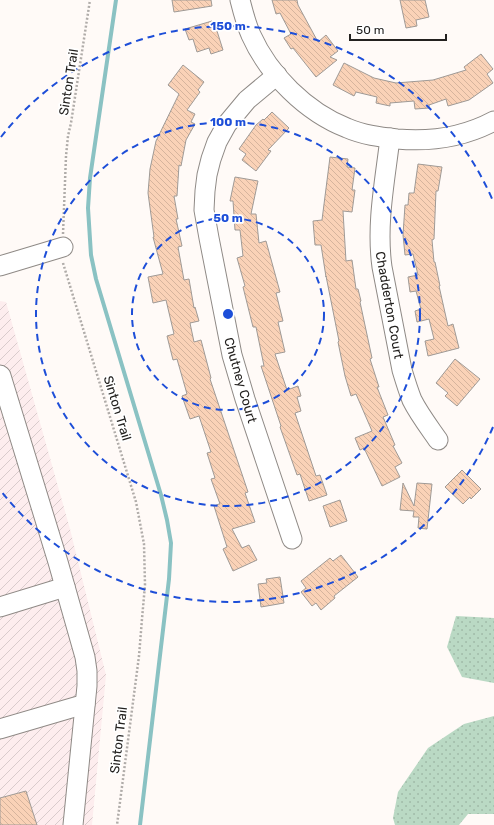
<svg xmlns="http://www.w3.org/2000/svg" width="494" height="825" font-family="Rubik,sans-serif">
  <defs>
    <pattern id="industrial-furrows" width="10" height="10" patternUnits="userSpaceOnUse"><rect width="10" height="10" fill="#fdedee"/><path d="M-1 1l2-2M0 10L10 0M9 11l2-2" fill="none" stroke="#d9cbcc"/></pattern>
    <pattern id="green-dots" width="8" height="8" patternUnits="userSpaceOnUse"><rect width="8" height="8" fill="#bad9c4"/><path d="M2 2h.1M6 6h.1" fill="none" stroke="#a0baa8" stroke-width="1.8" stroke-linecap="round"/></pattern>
    <pattern id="building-back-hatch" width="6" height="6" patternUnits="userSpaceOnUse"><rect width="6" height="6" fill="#fad2b7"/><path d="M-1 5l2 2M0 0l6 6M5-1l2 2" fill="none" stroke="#d6b49d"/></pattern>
  </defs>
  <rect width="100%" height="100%" fill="#fffaf7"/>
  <!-- industrial -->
  <polygon fill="url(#industrial-furrows)" points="0,301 6,302 70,529 106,675 92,825 0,825"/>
  <!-- green -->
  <g fill="url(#green-dots)">
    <polygon points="456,616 494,618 494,683 462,677 447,647"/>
    <polygon points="494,716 494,814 468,814 459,825 395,825 393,818 398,792 428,748 464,724"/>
  </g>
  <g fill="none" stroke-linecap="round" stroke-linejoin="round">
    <!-- stream -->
    <polyline stroke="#8ac2c3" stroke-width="4" points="116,0 90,178 88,208 91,255 96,279 161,495 167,520 171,543 169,579 140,825"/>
  </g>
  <!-- building -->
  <g fill="url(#building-back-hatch)" stroke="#9f9a96">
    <polygon points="172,0 211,0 212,6 174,12"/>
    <polygon points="272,0 297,0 298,5 318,42 326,35 338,51 330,57 337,60 316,77 293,48 291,49 284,38 291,34 280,13 276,14"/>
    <polygon points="400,0 425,0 429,17 416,20 417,26 406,28"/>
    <polygon points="212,21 216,31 217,31 223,50 211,54 209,48 197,52 193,39 189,40 185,29"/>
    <polygon points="481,54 493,69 487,74 493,83 469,100 448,106 446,99 429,105 429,108 415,109 414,101 390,103 390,106 376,103 377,97 356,92 354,96 333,85 344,63 374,78 396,83 433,80 466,70 464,67"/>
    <polygon points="183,65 204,82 198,90 200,92 187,110 195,114 191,122 195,124 186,140 181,166 179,165 177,196 174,196 178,219 176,219 182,246 178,247 184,280 189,279 194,308 195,307 199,321 190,323 194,342 201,340 211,378 210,379 248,492 245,493 255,522 232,529 242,548 249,545 257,560 233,571 223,549 227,547 214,506 219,504 220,504 211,479 215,478 207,453 211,452 199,416 190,419 182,396 187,394 177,359 173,360 167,336 174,334 166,300 153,303 148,277 163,274 153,237 154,237 148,193 150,169 156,141 179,94 168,85"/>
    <polygon points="272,112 289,128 268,150 271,151 256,171 242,160 246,154 239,149 256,125 263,119 264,120"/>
    <polygon points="330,157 348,159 347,167 355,168 352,190 355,190 352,212 343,211 346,261 352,260 356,289 358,289 361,301 360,302 372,358 370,359 379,387 377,387 388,415 383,417 395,445 393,446 402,463 395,467 400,477 382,486 364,448 360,450 355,438 372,431 356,394 351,396 345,376 338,342 339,341 326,276 326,277 321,245 315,245 313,221 322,220"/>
    <polygon points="418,164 442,167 438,191 436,191 434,239 432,240 434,262 435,262 440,286 439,286 448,326 453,324 459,348 428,356 425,341 434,339 429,319 417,322 415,311 421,309 416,291 410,292 408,277 418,275 413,254 405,255 403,235 405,205 408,205 409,193 414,193"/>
    <polygon points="235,177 258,181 251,214 256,214 259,243 266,241 280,292 276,293 283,321 278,322 285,352 275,354 287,390 298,386 301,396 297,397 301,411 295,413 316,476 320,475 327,495 309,501 300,474 297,475 280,427 281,426 261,366 264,366 256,327 253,327 243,287 245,286 237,258 243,256 240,230 235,230 233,201 230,201"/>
    <polygon points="455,359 480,379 457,406 445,396 448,393 436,383"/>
    <polygon points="462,470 481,489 471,499 470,497 463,504 445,487"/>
    <polygon points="403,483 414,506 417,483 432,484 427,529 418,528 419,517 413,517 414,511 400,510"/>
    <polygon points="340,500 347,521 330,527 323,506"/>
    <polygon points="341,555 358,577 334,596 335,598 321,610 316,603 312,606 301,592 306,588 301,581 330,558 333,561"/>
    <polygon points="280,577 284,603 261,607 258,584 267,583 266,579"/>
    <polygon points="26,791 37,825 0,825 0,798"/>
  </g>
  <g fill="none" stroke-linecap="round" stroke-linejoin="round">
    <!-- minor casing -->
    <g stroke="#8f8a86" stroke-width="21">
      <g id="minor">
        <path d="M 240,0 C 243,12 246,24 251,35 C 269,75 306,112 347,128 C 363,135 380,137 397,139 C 430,142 464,137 494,121"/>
        <polyline points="277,75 247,100 227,124 217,142 211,159 207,175 205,191 204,210 209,238 232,355 245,399 292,539"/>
        <path d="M 390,138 C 385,181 376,224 382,267 L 402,370 C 405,380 408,390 412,400 C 419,414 429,427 438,440"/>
        <polyline points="0,266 63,247"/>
        <polyline points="0,375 1,376 58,562 85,657 87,671 87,686 73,825"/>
        <polyline points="0,607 65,587"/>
        <polyline points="0,729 85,704"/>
      </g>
    </g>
    <!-- path -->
    <g stroke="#b0aca9" stroke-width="2.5" stroke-dasharray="2 2" stroke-linecap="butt">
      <polyline points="63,234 66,156 68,136 71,123 90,0"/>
      <polyline points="63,263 136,502 144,544 145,585 142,619 139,656 117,825"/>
    </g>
    <!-- minor -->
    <use href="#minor" stroke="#fff" stroke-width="19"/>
  </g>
  <!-- distance rings -->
  <g fill="none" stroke="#1d4ed8" stroke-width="2" stroke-dasharray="7 5">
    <circle cx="228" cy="314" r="96"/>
    <circle cx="228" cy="314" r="192"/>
    <path d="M493 427A288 288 0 0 1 1 491M1 137A288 288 0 0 1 493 201"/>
  </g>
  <g text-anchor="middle" stroke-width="3.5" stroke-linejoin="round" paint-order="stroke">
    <!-- street labels -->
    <g font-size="13" fill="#23211f" stroke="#fff">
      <text transform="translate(68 82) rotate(-81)" y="5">Sinton Trail</text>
      <text transform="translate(390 305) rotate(80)" y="5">Chadderton Court</text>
      <text transform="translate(241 380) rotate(74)" y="5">Chutney Court</text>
      <text transform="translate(118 408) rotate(73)" y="5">Sinton Trail</text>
      <text transform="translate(118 740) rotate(-83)" y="5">Sinton Trail</text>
    </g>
  </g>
  <circle cx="228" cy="314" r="6" fill="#1d4ed8" stroke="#fff" stroke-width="2"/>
  <g font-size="12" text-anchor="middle" font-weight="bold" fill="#1d4ed8" stroke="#fff" stroke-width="3.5" stroke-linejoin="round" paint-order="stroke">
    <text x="228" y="30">150 m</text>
    <text x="228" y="126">100 m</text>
    <text x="228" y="222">50 m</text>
  </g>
  <!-- scale -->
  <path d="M350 34v6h96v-6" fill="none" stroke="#23211f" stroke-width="2"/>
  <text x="356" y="34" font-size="12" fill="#23211f" stroke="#ffffff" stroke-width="3" paint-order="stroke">50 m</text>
</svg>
